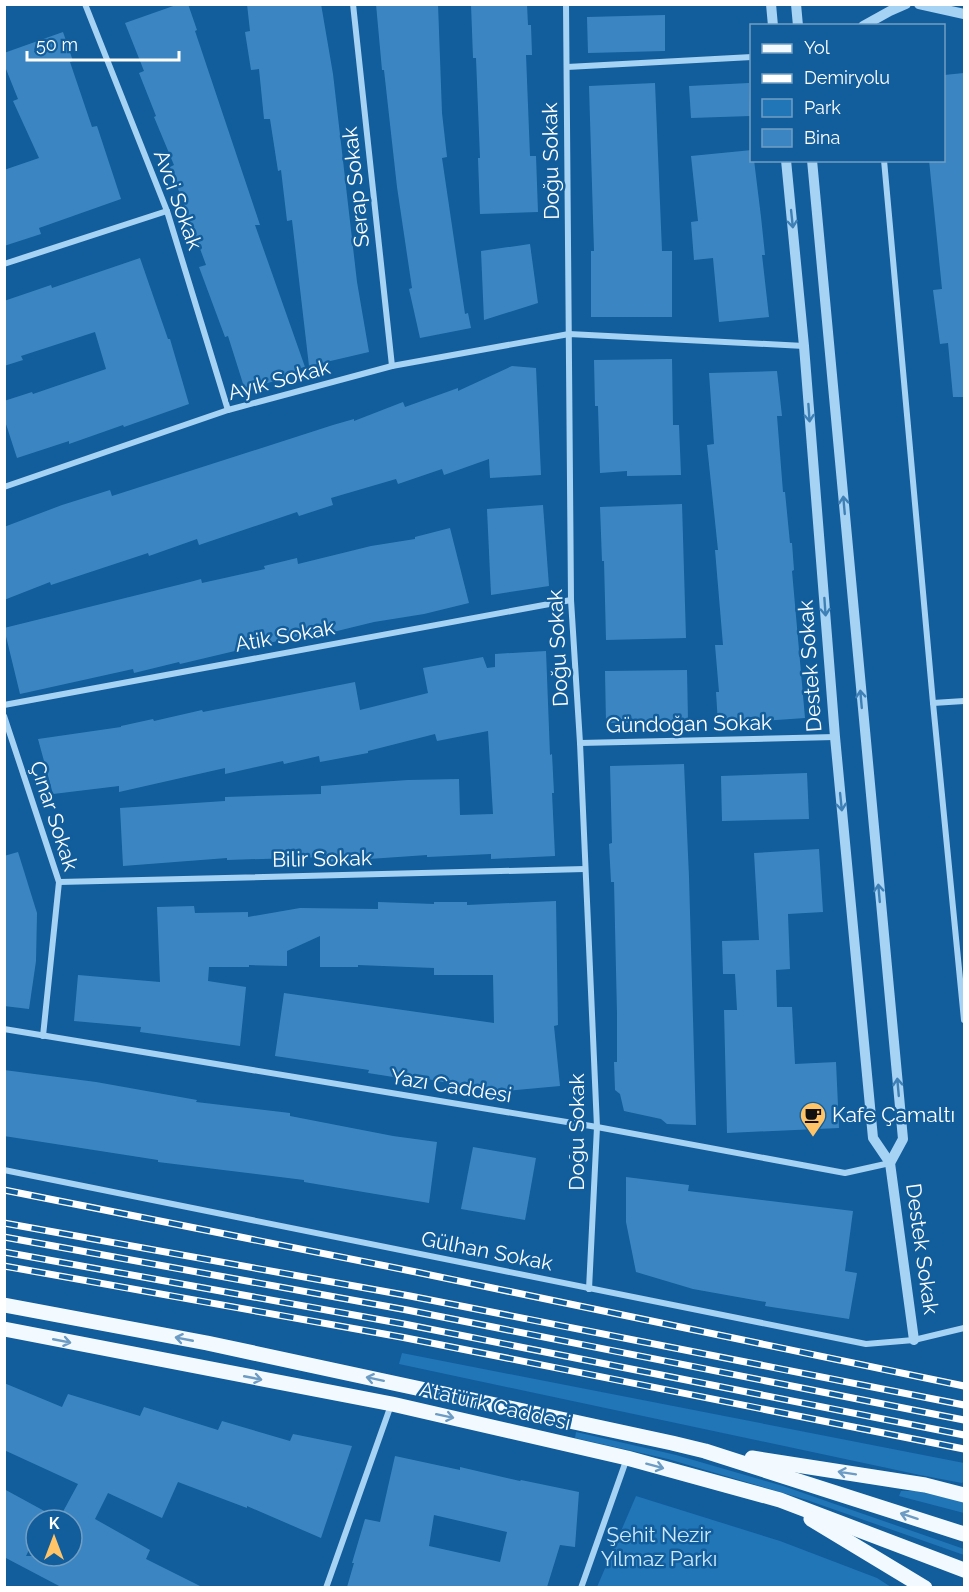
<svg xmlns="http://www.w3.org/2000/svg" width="969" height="1592" font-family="Raleway,sans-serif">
  <rect width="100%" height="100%" fill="#125d9b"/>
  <!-- green -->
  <g fill="#2176b8">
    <polygon points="402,1353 964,1463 964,1481 962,1483 920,1475 399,1364"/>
    <polygon points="576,1432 676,1455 783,1486 964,1549 964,1555 807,1500 668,1459 575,1438"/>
    <polygon points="901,1491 916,1491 964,1502 964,1513 899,1496"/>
    <polygon points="636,1496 780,1541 877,1578 891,1587 597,1587"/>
  </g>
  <!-- building -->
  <g fill="#3b86c2" fill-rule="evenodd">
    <polygon points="179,4 188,4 197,30 195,31 260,225 255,225 305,367 296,369 297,374 245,390 228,336 225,337 199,267 206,265 170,167 174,165 154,117 156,116 139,73 144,71 125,23"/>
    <polygon points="247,4 321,4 333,74 357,282 369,352 309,366 292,220 287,221 281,170 278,171 270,119 264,119 259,69 251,70 245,32 250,31"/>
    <polygon points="376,4 438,4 442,113 447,157 442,158 465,314 468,313 471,328 420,338 409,289 412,288 397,187 384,70 382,70"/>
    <polygon points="471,4 527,4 528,25 531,25 532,55 526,55 530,156 536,156 538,212 480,214 478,158 480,158 476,58 473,58"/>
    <polygon points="665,15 665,51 588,53 587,17"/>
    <polygon points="63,32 73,61 70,62 92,127 97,126 121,199 39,228 41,234 4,246 4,170 39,158 13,101 18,99 4,64 4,53"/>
    <polygon points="964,73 964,397 953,397 948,343 940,344 933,290 942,289 929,160 944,160 944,75"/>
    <polygon points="655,83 662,251 672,251 672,317 591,317 591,251 594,251 589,86"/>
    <polygon points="749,83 750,116 691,118 689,86"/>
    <polygon points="752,150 752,160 754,160 761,217 765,255 762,255 769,317 719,322 713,258 694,260 691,222 698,221 691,156"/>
    <polygon points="530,244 538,303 484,320 481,251"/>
    <polygon points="140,258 168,339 170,339 189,404 124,427 123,425 69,444 69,441 17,458 4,418 4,401 32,392 33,394 106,369 95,332 21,356 23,360 4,366 4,301 51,285 52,288"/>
    <polygon points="672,359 673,425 679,425 681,475 627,476 627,471 600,473 598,406 595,406 594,360"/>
    <polygon points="512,366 536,368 541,475 490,478 489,459 444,475 442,469 398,484 396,479 331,498 333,505 299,516 297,512 199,545 197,539 149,556 148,553 51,585 50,582 4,600 4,527 62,505 110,490 112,496 333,425 354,419 354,421 403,402 405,407 458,388 458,391"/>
    <polygon points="777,371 782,416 777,416 783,492 785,492 790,543 792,543 794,570 792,571 805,718 718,724 716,692 719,692 715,645 723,645 715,550 718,550 707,445 714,444 709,373"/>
    <polygon points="682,504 686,638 606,640 604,561 602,561 600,507"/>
    <polygon points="543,505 549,586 491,595 487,509"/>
    <polygon points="450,528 469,603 424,614 374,622 333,632 333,628 180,664 179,662 134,673 133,669 20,694 4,628 190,582 201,579 202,583 265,569 264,566 297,558 298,564 371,546 415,539 415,537"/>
    <polygon points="546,651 550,755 552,754 554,793 552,793 555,856 491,859 491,854 427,857 427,855 325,862 324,857 227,860 227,858 123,866 120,808 225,801 225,797 321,794 321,786 408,780 459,779 460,815 493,814 488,731 437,741 435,734 368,751 368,753 320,762 319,756 284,764 283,761 225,774 225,768 119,792 119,786 53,794 38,739 121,727 121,726 153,719 154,721 202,710 203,712 355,682 360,710 428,693 423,668 483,657 487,668 495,667 495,654"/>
    <polygon points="687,670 688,721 606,723 605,671"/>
    <polygon points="684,764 689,877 696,1125 667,1124 661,1119 624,1111 620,1094 615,1090 614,1062 617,1062 617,1014 614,882 611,882 609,844 612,843 610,766"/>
    <polygon points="807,773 809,819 722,821 721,776"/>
    <polygon points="819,849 823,912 788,914 790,969 776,970 777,1007 792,1007 795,1064 836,1062 839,1128 727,1133 724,1010 737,1010 735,974 723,974 722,941 759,940 754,853"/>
    <polygon points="18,852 37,913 36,961 29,1009 4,1006 4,856"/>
    <polygon points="556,901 558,1025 554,1026 560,1086 494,1092 407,1075 406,1079 368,1073 369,1070 275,1056 284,993 494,1023 493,975 434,975 434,968 358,965 358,967 320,967 320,936 287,951 287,966 249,965 249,967 209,967 208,981 246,987 240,1046 140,1032 141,1027 74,1021 78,975 160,982 157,907 194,906 195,913 248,912 248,917 300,908 378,909 378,902 434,904 434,902 467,902 467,905"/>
    <polygon points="4,1070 96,1082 197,1100 196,1102 290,1113 290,1116 393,1136 437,1142 429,1203 304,1182 304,1180 158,1162 158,1160 4,1136"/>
    <polygon points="473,1147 536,1158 525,1220 461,1209"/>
    <polygon points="626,1177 689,1185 688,1191 853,1211 845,1271 857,1273 849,1319 765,1306 766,1302 693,1289 636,1272 626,1222"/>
    <path d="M 4,1383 L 62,1407 L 68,1394 L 140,1416 L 144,1407 L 218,1430 L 222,1421 L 290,1441 L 293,1434 L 352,1446 L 321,1538 L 247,1506 L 247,1508 L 178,1482 L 162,1518 L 108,1493 L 95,1519 L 150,1550 L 146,1559 L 202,1587 L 61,1587 L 4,1557 L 4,1489 L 59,1519 L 78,1484 L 4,1450 ZM 36,1520 L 72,1520 L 72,1556 L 26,1556 L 36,1536 Z"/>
    <path d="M 395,1456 L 460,1470 L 460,1467 L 520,1481 L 521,1480 L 579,1492 L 575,1547 L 560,1545 L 547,1587 L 347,1587 L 354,1563 L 352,1563 L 365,1519 L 380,1522 ZM 434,1515 L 507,1532 L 500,1562 L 429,1546 Z"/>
  </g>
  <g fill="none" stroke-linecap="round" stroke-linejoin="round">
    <!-- minor -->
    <g stroke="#a6d2f4" stroke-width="6">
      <polyline points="85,4 167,211 228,410"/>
      <polyline points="353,4 392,366"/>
      <polyline points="566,4 571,600 580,743 597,1127 589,1289"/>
      <polyline points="567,67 752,57"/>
      <polyline points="884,160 933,703 964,1020"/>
      <polyline points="4,264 167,211"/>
      <polyline points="4,487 228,410 392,366 569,334 804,346"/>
      <polyline points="933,703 964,701"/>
      <polyline points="4,705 571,600"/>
      <polyline points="4,716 59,882 43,1036"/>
      <polyline points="580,743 835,737"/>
      <polyline points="59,882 585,869"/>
      <polyline points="4,1029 597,1127 845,1173 890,1163"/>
      <polyline points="4,1170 866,1344 914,1340 964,1328"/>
      <polyline points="326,1588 391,1405"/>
      <polyline points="581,1588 627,1458"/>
    </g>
    <!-- tertiary -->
    <g stroke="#a6d2f4" stroke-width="10">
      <polyline points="771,4 773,26"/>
      <polyline points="796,4 798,26"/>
      <polyline points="919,4 964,14"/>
      <polyline points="863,26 890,11 906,4"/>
      <polyline points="786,160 804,346 835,737 873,1138 890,1163 914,1340"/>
      <polyline points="812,160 903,1139 890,1163"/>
    </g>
    <!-- primary -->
    <g stroke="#f2f9ff" stroke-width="15">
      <polyline points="4,1305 207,1343 672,1443 705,1451 964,1534"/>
      <polyline points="4,1329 392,1404 627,1458 780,1500 964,1570"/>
      <polyline points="752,1458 925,1485 964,1495"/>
      <polyline points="811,1519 925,1588"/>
    </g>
    <!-- rail casing -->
    <g stroke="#fff" stroke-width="7">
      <g id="rail">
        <polyline points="4,1190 416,1272 964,1386"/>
        <polyline points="4,1223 410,1296 964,1405"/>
        <polyline points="4,1237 407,1310 964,1420"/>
        <polyline points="4,1252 404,1324 964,1435"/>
        <polyline points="4,1266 401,1337 964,1449"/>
      </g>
    </g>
    <!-- rail -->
    <use href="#rail" stroke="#125d9b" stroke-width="4.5" stroke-dasharray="14" stroke-linecap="butt"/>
  </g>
  <!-- one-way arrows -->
  <defs><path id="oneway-shaft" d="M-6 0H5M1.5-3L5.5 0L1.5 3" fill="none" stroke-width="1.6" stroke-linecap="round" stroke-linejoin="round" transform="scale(1.5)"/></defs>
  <g stroke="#3e80b6">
    <use href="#oneway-shaft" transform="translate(792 219) rotate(84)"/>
    <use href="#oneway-shaft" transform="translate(809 413) rotate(86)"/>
    <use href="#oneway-shaft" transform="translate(844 505) rotate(-95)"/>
    <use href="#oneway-shaft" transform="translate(825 607) rotate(86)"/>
    <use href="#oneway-shaft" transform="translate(861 699) rotate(-95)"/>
    <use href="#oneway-shaft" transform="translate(841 802) rotate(84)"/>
    <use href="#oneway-shaft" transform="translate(879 893) rotate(-95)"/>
    <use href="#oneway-shaft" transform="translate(898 1087) rotate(-95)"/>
  </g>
  <g stroke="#6c9bc3">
    <use href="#oneway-shaft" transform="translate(184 1339) rotate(-169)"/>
    <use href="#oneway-shaft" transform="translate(62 1341) rotate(11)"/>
    <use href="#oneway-shaft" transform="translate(253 1378) rotate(11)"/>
    <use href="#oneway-shaft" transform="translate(375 1379) rotate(-168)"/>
    <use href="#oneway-shaft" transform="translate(445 1416) rotate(12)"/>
    <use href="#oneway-shaft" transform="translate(655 1466) rotate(15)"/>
    <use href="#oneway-shaft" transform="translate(847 1473) rotate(-171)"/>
    <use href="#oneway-shaft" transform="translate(909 1516) rotate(-162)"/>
  </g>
  <!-- icons -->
  <defs>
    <g id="cafe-pin" transform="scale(1.35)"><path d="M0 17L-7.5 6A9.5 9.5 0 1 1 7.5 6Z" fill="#ffc368" stroke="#125d9b"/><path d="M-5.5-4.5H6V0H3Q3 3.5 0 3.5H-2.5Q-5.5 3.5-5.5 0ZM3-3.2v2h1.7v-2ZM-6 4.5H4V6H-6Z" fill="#111"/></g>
  </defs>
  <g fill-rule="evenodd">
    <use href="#cafe-pin" x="813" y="1115"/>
  </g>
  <g text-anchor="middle" stroke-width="5" stroke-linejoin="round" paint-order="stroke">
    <!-- street labels -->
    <g font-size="21" fill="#fff" stroke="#125d9b">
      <text transform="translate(551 161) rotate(-91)" y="7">Doğu Sokak</text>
      <text transform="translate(356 187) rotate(-96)" y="7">Serap Sokak</text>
      <text transform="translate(178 200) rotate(70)" y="7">Avci Sokak</text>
      <text transform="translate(279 380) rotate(-15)" y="7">Ayık Sokak</text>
      <text transform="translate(285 636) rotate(-10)" y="7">Atik Sokak</text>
      <text transform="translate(558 648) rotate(-93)" y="7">Doğu Sokak</text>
      <text transform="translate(810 666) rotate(-94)" y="7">Destek Sokak</text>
      <text transform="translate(689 724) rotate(-1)" y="7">Gündoğan Sokak</text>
      <text transform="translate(54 816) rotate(72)" y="7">Çınar Sokak</text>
      <text transform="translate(322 859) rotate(-1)" y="7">Bilir Sokak</text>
      <text transform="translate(451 1086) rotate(9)" y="7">Yazı Caddesi</text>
      <text transform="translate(577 1132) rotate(-90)" y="7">Doğu Sokak</text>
      <text transform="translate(922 1249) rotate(82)" y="7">Destek Sokak</text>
      <text transform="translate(487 1251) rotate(11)" y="7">Gülhan Sokak</text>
      <text transform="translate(495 1406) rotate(13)" y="7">Atatürk Caddesi</text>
    </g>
    <!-- poi labels -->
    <g font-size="21" fill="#fff" stroke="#125d9b" text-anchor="start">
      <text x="832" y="1122">Kafe Çamaltı</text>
    </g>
    <!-- park labels -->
    <g font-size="21" fill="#cee9fe" stroke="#125d9b">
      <text x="659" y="1542">Şehit Nezir<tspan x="659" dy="24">Yılmaz Parkı</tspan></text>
    </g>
  </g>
  <!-- border -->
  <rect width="969" height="1592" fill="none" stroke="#ffffff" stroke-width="12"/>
  <!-- legend -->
  <rect x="750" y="24" width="195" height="138" fill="#125d9b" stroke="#719ec3" stroke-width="1.5"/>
  <rect x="762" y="44" width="30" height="9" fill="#f2f9ff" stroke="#719ec3" stroke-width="1.5"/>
  <text x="804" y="54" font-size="18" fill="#ffffff">Yol</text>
  <rect x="762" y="74" width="30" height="9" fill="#ffffff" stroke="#719ec3" stroke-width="1.5"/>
  <text x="804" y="84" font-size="18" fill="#ffffff">Demiryolu</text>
  <rect x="762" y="99" width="30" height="18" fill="#2176b8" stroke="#719ec3" stroke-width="1.5"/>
  <text x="804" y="114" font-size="18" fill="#ffffff">Park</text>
  <rect x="762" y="129" width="30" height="18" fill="#3b86c2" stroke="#719ec3" stroke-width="1.5"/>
  <text x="804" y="144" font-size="18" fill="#ffffff">Bina</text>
  <!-- north arrow -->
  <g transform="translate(54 1538)"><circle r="28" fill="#125d9b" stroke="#719ec3" stroke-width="1.5"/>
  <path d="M0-4.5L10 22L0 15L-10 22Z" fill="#ffc368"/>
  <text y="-9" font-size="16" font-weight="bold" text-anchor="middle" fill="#ffffff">K</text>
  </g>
  <!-- scale -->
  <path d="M27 51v9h152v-9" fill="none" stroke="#ffffff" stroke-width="3"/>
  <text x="36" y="51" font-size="18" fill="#ffffff" stroke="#125d9b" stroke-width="4.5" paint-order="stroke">50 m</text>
</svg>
